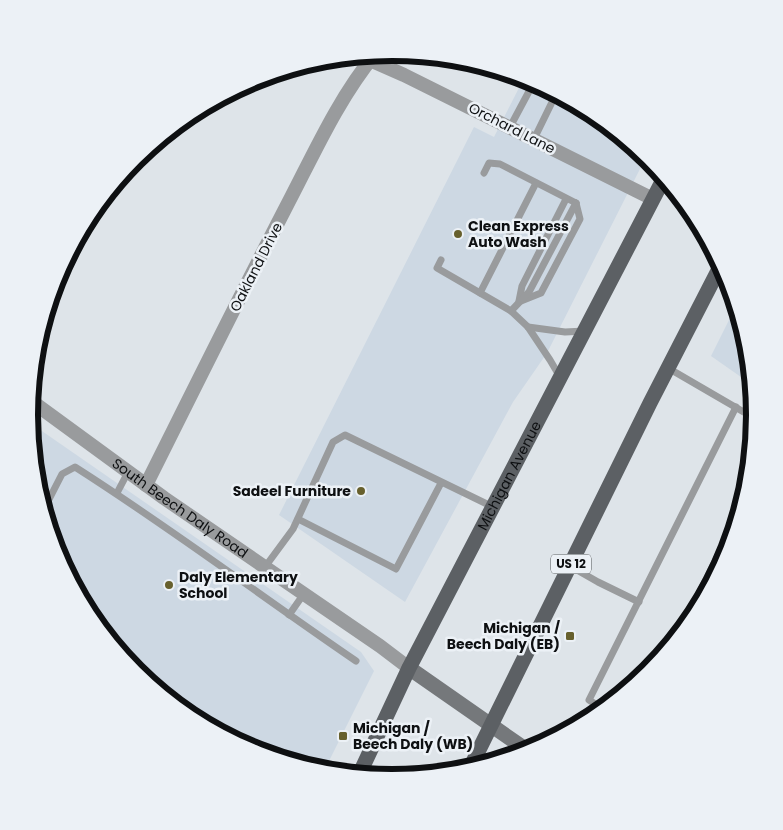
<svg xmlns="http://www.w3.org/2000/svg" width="783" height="830" font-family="Poppins,sans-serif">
  <rect width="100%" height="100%" fill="#dee4e9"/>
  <!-- built -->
  <g fill="#cdd8e3">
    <polygon points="524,78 593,114 646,157 547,353 513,402 405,602 279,515 474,127 494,137"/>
    <polygon points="736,306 747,345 751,384 711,356"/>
    <polygon points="39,429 361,652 374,671 324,771 252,750 190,716 135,671 90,616 56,554 36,485 32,445"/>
  </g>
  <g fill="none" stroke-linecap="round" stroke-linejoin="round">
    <!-- lane -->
    <g stroke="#999b9d" stroke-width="7">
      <polyline points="510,127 534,82"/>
      <polyline points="534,139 556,94"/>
      <polyline points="484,173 489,163 500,164 576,203"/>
      <polyline points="441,260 437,268 511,311 528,327 550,360 560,377"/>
      <polyline points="480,293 536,183"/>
      <polyline points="519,301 522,286 566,199"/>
      <polyline points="521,301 541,293 580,219 576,203"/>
      <polyline points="511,311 529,292 576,203"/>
      <polyline points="528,327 565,332 585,331"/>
      <polyline points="668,368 754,418"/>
      <polyline points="117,493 128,472"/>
      <path d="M 43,511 L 62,474 L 75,467 C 171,528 262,597 356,661"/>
      <polyline points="298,519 396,569 441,483"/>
      <polyline points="570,566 598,582 639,602"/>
      <polyline points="265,567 293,529 333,442 345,435 493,507"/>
      <polyline points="289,615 303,595"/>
      <polyline points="679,634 738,515"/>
      <polyline points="603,709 589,700 736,407"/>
    </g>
    <!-- street -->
    <g stroke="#999b9d" stroke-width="14">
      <polyline points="370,60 404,75 653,199"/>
      <path id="s1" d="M 30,400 L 164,498 L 380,646 L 409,668"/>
      <path d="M 146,485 C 192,393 237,302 284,211 C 312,158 337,100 375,54"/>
    </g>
    <!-- secondary -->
    <polyline stroke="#75787b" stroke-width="15" points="409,668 528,751"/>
    <!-- primary -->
    <g stroke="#5c6064" stroke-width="15">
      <polyline points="470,768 650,403 721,265"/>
      <path id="s2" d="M 359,775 L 409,668 L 664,178"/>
    </g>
  </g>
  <!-- markers -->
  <g fill="#67602d" stroke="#ecf1f6" stroke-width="2">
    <circle cx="458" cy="234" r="5"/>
    <circle cx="361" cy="491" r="5"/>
    <circle cx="169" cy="585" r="5"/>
    <rect x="565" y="631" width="10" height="10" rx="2.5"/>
    <rect x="338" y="731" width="10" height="10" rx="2.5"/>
  </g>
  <g text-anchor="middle" stroke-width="5" stroke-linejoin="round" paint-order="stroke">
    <!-- shield labels -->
    <rect fill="#ecf1f6" stroke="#515456" stroke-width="1" x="551" y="554.5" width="40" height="19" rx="4"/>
    <g font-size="12" font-weight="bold" fill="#0e1012">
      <text x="571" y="568">US 12</text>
    </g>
    <!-- street labels -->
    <g font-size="14" fill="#0e1012" stroke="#ecf1f6">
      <text transform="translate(512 128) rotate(27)" y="5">Orchard Lane</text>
      <text transform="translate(256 267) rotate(-63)" y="5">Oakland Drive</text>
      <text dy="5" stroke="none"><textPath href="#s2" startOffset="335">Michigan Avenue</textPath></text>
      <text dy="5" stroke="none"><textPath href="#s1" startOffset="185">South Beech Daly Road</textPath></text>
    </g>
    <!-- poi labels -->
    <g font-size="14" font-weight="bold" fill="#0e1012" stroke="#ecf1f6" text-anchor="start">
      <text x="468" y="231">Clean Express<tspan x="468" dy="16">Auto Wash</tspan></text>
      <text x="351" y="496" text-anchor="end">Sadeel Furniture</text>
      <text x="179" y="582">Daly Elementary<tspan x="179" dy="16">School</tspan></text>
      <text x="560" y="633" text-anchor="end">Michigan /<tspan x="560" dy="16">Beech Daly (EB)</tspan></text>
      <text x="353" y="733">Michigan /<tspan x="353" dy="16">Beech Daly (WB)</tspan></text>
    </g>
  </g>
  <!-- crop -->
  <path d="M0 0H783V830H0ZM38 415a354 354 0 1 1 708 0a354 354 0 1 1-708 0Z" fill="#ecf1f6" fill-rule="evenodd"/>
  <path fill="none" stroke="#0e1012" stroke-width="6" d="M38 415a354 354 0 1 1 708 0a354 354 0 1 1-708 0Z"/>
</svg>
